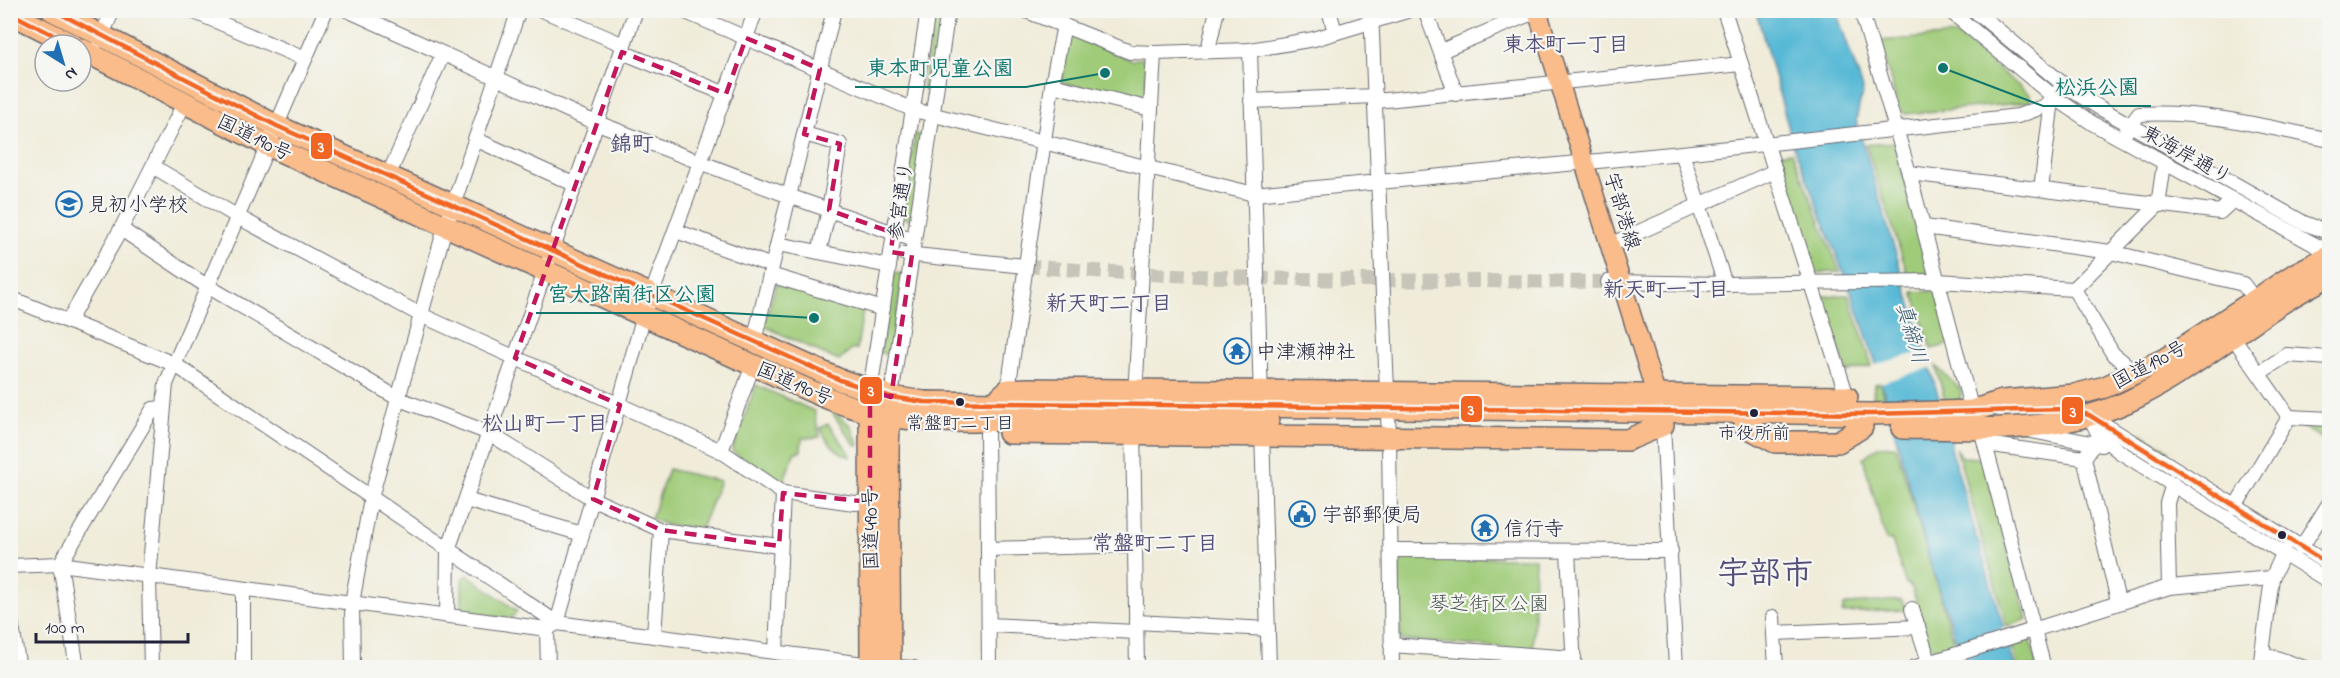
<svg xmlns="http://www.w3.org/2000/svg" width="2340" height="678" font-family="'Indie Flower','Klee One',sans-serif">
  <rect width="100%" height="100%" fill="#f6f6f2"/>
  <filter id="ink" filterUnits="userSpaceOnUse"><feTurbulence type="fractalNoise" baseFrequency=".0167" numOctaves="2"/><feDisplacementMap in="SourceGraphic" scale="12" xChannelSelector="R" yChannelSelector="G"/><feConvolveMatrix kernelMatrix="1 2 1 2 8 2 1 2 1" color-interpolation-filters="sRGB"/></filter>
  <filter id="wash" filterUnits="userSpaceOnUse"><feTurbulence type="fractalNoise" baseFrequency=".008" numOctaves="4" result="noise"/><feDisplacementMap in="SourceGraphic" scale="24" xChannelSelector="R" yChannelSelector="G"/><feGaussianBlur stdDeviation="1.35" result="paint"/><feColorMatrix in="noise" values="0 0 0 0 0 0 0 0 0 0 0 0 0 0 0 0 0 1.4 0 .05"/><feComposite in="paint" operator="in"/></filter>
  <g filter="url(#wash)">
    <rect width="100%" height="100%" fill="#f0ecd9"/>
    <!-- green -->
    <g fill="#a0cc7a" stroke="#61775a" stroke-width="1.5">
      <polygon points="935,11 944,11 931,90 922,88"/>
      <polygon points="1957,35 2030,95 2030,102 1905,114 1898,107 1880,41"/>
      <polygon points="1072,36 1132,60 1142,58 1146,62 1146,102 1062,83 1068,39"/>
      <polygon points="915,134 924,136 912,220 902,217"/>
      <path d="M 2134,134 L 2246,201 C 2207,181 2171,157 2133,136 Z"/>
      <polygon points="1894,142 1929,274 1908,275 1866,145"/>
      <polygon points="1792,152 1840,272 1812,273 1775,154"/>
      <polygon points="894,273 903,274 890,355 880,353"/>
      <polygon points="776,284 863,310 857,349 851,350 839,361 764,326"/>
      <polygon points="1936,291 1951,344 1931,349 1913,292"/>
      <polygon points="1849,295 1872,366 1847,372 1821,296"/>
      <polygon points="1936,366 1961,390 1960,401 1946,405"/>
      <polygon points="1880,383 1885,404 1873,404 1874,384"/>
      <polygon points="756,385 814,411 820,437 802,438 801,451 795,452 781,487 732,451"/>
      <polygon points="833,410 851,426 859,445 855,445 833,414"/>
      <path d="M 828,424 L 850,453 L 850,457 C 836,452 826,441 820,428 Z"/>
      <polygon points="2298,424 2329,426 2329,443"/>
      <polygon points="2139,434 2143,434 2169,450 2168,453 2154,449 2135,436"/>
      <polygon points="2017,439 2055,442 2073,452 2006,441"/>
      <polygon points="1879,446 1896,446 1954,644 1936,650 1930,647 1912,588 1905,582 1892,540 1886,540 1863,458"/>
      <polygon points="1956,448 1962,457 1979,458 1983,461 2027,619 2007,627"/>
      <polygon points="668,469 720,481 701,529 667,525 651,519"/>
      <polygon points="1402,557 1535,558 1533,650 1400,640 1399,560"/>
      <polygon points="468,575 517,611 511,619 465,612 462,608 462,579"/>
      <polygon points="1901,600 1907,610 1842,613 1844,606 1849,604"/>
      <polygon points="2029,636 2038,667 2018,667 2011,641"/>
    </g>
    <!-- water -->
    <polygon fill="#58b9d6" stroke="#3d6e88" stroke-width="1.5" points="1756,11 1836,11 1863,89 1856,120 1951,438 1951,448 2015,667 1966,667 1963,661 1931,565 1877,367 1853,297 1794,147"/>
    <!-- pier -->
    <g fill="#f0ecd9">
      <polygon points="1928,350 1933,367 1880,383 1874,365"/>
      <polygon points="2007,627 2011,640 1959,658 1955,644"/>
    </g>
  </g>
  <g filter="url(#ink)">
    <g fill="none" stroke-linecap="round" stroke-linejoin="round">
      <!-- minor-tunnel -->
      <path stroke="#c7c4b9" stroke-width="14" stroke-dasharray="14 7" stroke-linecap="butt" d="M 1025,266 C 1219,282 1413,280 1608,282"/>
      <!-- minor casing -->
      <g stroke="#6a6972" stroke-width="16">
        <g id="minor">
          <polyline points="190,10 305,59"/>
          <polyline points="347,10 587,119 789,196 914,240"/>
          <polyline points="542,10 624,45"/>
          <polyline points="681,10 914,110 1254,194 1682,153 2018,116 2045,106 2064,85"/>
          <polyline points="1024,10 1130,52 1154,53 1250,50 1314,39 1410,10"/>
          <polyline points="1329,10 1335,32"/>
          <polyline points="1371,10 1389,438 1392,668"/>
          <polyline points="1425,10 1456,94"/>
          <polyline points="1724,10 1849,403"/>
          <polyline points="1861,10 1909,173 1972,411"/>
          <polyline points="1949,10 2054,97 2092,123 2330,253"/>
          <polyline points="1974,10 2064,85 2100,108 2304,223 2330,233"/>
          <polyline points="99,41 113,10"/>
          <polyline points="1208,50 1217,10"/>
          <polyline points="1250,50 1261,398"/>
          <polyline points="1441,51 1537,11 1546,10"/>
          <polyline points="622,52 726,94"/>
          <polyline points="1052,85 1151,109"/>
          <polyline points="1251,101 1376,96"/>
          <polyline points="1376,101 1741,64"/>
          <path d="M 2125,133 L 2139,114 C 2203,110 2267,127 2330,140"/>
          <polyline points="804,134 840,144 829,210 819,252"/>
          <polyline points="475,139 576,185"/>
          <polyline points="1682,153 1725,284"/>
          <polyline points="154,167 238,217 421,315 721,451 783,493 854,503 870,502"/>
          <polyline points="1909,173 2220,212 2232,201"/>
          <polyline points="388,176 443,54"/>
          <polyline points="2041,189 2052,100"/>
          <polyline points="1924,227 2111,252 2243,284 2255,300"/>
          <polyline points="121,229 199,281 399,399 489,433 593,499 661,530 779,546"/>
          <polyline points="676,231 772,266"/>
          <polyline points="778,244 889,266"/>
          <polyline points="1610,245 1775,171"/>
          <polyline points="905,254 1025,266"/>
          <polyline points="770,275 883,309"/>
          <polyline points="1608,282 1725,284 1937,281 2074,289 2158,205 2164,164"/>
          <polyline points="2074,289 2113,354 2138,374"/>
          <polyline points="10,298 174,364 557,623 871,665 914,668"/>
          <polyline points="68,322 121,229 185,102"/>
          <polyline points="2233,337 2289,417"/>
          <polyline points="754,341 834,10"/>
          <polyline points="2259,373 2287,355 2330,358"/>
          <polyline points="1008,390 1052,85 1064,25"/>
          <polyline points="870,391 928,10"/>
          <polyline points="1135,396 1154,53"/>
          <polyline points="891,397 948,10"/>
          <polyline points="2089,415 2099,435 2120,452 2330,582"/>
          <polyline points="2089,415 2330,565"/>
          <polyline points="2289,417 2330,419"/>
          <polyline points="1663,425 1676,668"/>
          <polyline points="1133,427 1137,668"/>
          <polyline points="2105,428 2084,458 2118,601"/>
          <polyline points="1981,429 2044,668"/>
          <polyline points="1262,430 1269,668"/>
          <polyline points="2032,431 2101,445"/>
          <polyline points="987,433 989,668"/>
          <polyline points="1985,444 2084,458"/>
          <polyline points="721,451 753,365"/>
          <polyline points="466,500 582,534"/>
          <polyline points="2235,507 2289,417"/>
          <polyline points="2301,548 2330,502"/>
          <polyline points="988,549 1136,545"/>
          <polyline points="1391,550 1671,551"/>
          <polyline points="1568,551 1574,668"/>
          <polyline points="10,566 60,564 547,629 557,623 644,315 756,10"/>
          <polyline points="2169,587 2167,503 2173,484"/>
          <polyline points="1912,609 1931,668"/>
          <polyline points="10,615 19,668"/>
          <polyline points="447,616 448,550 636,10"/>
          <polyline points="1773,617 1776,668"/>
          <polyline points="1136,622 1268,629"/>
          <polyline points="989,625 1136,632"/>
          <polyline points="547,629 548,668"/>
          <polyline points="1774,633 1918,627"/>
          <polyline points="654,636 661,530"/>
          <polyline points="1391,645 1574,658"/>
          <polyline points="776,652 783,493"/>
          <polyline points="2262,653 2305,668"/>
          <polyline points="77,668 60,564 153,409 162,408"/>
          <polyline points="151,668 149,577 166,384 326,10"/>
          <polyline points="243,668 243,589"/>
          <polyline points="353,668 352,603 371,498 442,238 519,10"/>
          <polyline points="1913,668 2169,587 2272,578"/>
          <polyline points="2260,668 2272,578 2284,552"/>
        </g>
      </g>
      <!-- major casing -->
      <g stroke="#6a6972" stroke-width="21">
        <polyline id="major" points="1537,10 1660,407"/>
      </g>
      <!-- highway casing -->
      <g stroke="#6a6972" stroke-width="24">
        <g id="highway">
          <polyline points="52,10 277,126 840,380 891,397 924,402 1870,414 1972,411 2002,401 2074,395 2105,387 2165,359 2295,274 2330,256"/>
          <polyline points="10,13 73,45"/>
          <path d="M 81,49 L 269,146 L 753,365 C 797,384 842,409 890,416 C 940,425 989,420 1040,419 C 1115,416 1192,420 1268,421"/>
          <polyline points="1001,396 1008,390 1027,389 1847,397"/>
          <polyline points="870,400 871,668"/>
          <polyline points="1745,426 1775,442 1838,442 1862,427"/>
          <path d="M 1902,428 C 1978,429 2055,434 2127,402 C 2199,369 2259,309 2330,276"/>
          <polyline points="1009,433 1627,440 1663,425"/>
          <polyline points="890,668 888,451 890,404"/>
        </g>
      </g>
      <!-- minor -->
      <use href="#minor" stroke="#fff" stroke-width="14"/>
      <!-- major -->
      <use href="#major" stroke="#f9bc8a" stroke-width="18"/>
      <!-- highway -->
      <use href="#highway" stroke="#f9bc8a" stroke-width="21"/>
      <!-- bus-1 casing -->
      <g stroke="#f6f6f2" stroke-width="9">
        <g id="bus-1">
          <polyline points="53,10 277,126 840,380 891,397 924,402 1870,414 2065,409 2089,415 2330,565"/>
          <polyline points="10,13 73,45"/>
        </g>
      </g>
      <!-- bus-1 -->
      <use href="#bus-1" stroke="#f26522" stroke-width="4.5"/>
    </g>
  </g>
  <!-- marked area -->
  <path fill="none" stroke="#c2185b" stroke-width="4.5" stroke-dasharray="12 8" stroke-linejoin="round" d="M 746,38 L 820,69 L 804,134 L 840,144 L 829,210 L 893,233 L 891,252 L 912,255 L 891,397 L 870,391 L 870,502 L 783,493 L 779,546 L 661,530 L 593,499 L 620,405 L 515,358 L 622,52 L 726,94 Z"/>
  <!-- icons -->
  <defs>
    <g id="school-ring" transform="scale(1.35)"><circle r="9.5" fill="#f6f6f2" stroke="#1f6fb2" stroke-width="1.5"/><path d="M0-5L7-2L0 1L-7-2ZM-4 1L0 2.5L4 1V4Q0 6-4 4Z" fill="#1f6fb2"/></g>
    <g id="temple-ring" transform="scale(1.35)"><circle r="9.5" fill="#f6f6f2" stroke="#1f6fb2" stroke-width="1.5"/><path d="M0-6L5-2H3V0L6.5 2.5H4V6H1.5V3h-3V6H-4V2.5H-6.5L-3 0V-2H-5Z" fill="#1f6fb2"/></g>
    <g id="civic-ring" transform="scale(1.35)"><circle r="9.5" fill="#f6f6f2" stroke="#1f6fb2" stroke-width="1.5"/><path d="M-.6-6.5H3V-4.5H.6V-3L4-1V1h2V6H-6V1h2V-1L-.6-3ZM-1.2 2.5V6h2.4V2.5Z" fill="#1f6fb2"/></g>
  </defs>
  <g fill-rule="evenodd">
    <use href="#school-ring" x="69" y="204"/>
    <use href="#temple-ring" x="1237" y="351"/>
    <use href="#civic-ring" x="1302" y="514"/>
    <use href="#temple-ring" x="1485" y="528"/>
  </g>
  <!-- markers -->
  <g fill="#22223b" stroke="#f6f6f2" stroke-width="2">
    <circle cx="960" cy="402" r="5"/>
    <circle cx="1754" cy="413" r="5"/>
    <circle cx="2282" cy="535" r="5"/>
  </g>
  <g text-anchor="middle" stroke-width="4.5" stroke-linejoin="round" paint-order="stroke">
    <!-- bus labels -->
    <g font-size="18" fill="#22223b" stroke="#f6f6f2">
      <text x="960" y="429">常盤町二丁目</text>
      <text x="1754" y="439">市役所前</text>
    </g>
    <!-- street labels -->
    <g font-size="20" fill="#22223b" stroke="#f6f6f2">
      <text transform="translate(255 137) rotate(26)" y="7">国道190号</text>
      <text transform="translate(2187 154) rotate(29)" y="7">東海岸通り</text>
      <text transform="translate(900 201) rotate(-82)" y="7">参宮通り</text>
      <text transform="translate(1623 211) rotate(73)" y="7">宇部港線</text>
      <text transform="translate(2149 364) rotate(-28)" y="7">国道190号</text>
      <text transform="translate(795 383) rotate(23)" y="7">国道190号</text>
      <text transform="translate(870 529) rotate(-91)" y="7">国道490号</text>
    </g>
    <!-- poi labels -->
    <g font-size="20" fill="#22223b" stroke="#f6f6f2" text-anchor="start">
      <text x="88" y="211">見初小学校</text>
      <text x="1256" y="358">中津瀬神社</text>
      <text x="1322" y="521">宇部郵便局</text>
      <text x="1504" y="535">信行寺</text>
    </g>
    <!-- park labels -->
    <g font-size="20" fill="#48554e" stroke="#f6f6f2">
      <text x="1489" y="610">琴芝街区公園</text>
    </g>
    <!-- neighbourhood labels -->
    <g font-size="21" font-weight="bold" fill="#534f79" stroke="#f6f6f2">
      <text x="1566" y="51">東本町一丁目</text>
      <text x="1666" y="296">新天町一丁目</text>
      <text x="1109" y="310">新天町二丁目</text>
      <text x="545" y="430">松山町一丁目</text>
      <text x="1155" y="550">常盤町二丁目</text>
    </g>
    <!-- water labels -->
    <g font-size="21" font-style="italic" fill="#355771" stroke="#f6f6f2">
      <text transform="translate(1912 333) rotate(74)" y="7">真締川</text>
    </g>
    <!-- quarter labels -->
    <g font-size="22" font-weight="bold" fill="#534f79" stroke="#f6f6f2">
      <text x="632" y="151">錦町</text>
    </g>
    <!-- town labels -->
    <g font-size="32" font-weight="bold" fill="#534f79" stroke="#f6f6f2">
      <text x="1765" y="583">宇部市</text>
    </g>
  </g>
  <!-- callouts -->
  <path fill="none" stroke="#0f766e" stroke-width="2" d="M1105 73L1026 87H855M1943 68L2043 106H2151M814 318L728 313H536"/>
  <g fill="#0f766e" stroke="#f6f6f2" stroke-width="2">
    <circle cx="1105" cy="73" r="6"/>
    <circle cx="1943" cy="68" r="6"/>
    <circle cx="814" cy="318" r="6"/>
  </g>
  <g font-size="21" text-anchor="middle" font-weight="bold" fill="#0f766e" stroke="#f6f6f2" stroke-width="4.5" stroke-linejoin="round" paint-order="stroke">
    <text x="940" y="75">東本町児童公園</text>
    <text x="2097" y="94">松浜公園</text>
    <text x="632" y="301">宮大路南街区公園</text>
  </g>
  <g stroke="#f6f6f2" stroke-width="2">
    <rect x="310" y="132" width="23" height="28" rx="6" fill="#f26522"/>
    <rect x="859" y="376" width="24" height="29" rx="6" fill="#f26522"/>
    <rect x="1460" y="395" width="23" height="28" rx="6" fill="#f26522"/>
    <rect x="2061" y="396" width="23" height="29" rx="6" fill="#f26522"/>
  </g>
  <g font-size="16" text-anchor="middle" font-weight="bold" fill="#fff">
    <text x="321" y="152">3</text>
    <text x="871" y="396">3</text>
    <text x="1471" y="415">3</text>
    <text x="2073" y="417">3</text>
  </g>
  <!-- margin -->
  <rect width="2340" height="678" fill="none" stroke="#f6f6f2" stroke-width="36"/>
  <!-- north arrow -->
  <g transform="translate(63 63) rotate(143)"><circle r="28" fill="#f6f6f2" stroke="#a1a1a9" stroke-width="1.5"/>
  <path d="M0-4.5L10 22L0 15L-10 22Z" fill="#1f6fb2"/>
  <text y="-9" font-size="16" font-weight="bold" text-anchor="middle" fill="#22223b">N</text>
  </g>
  <!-- scale -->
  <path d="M36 633v9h152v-9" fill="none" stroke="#22223b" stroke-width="3"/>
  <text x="45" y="633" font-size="18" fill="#22223b" stroke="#f6f6f2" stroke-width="4.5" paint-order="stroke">100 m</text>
</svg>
